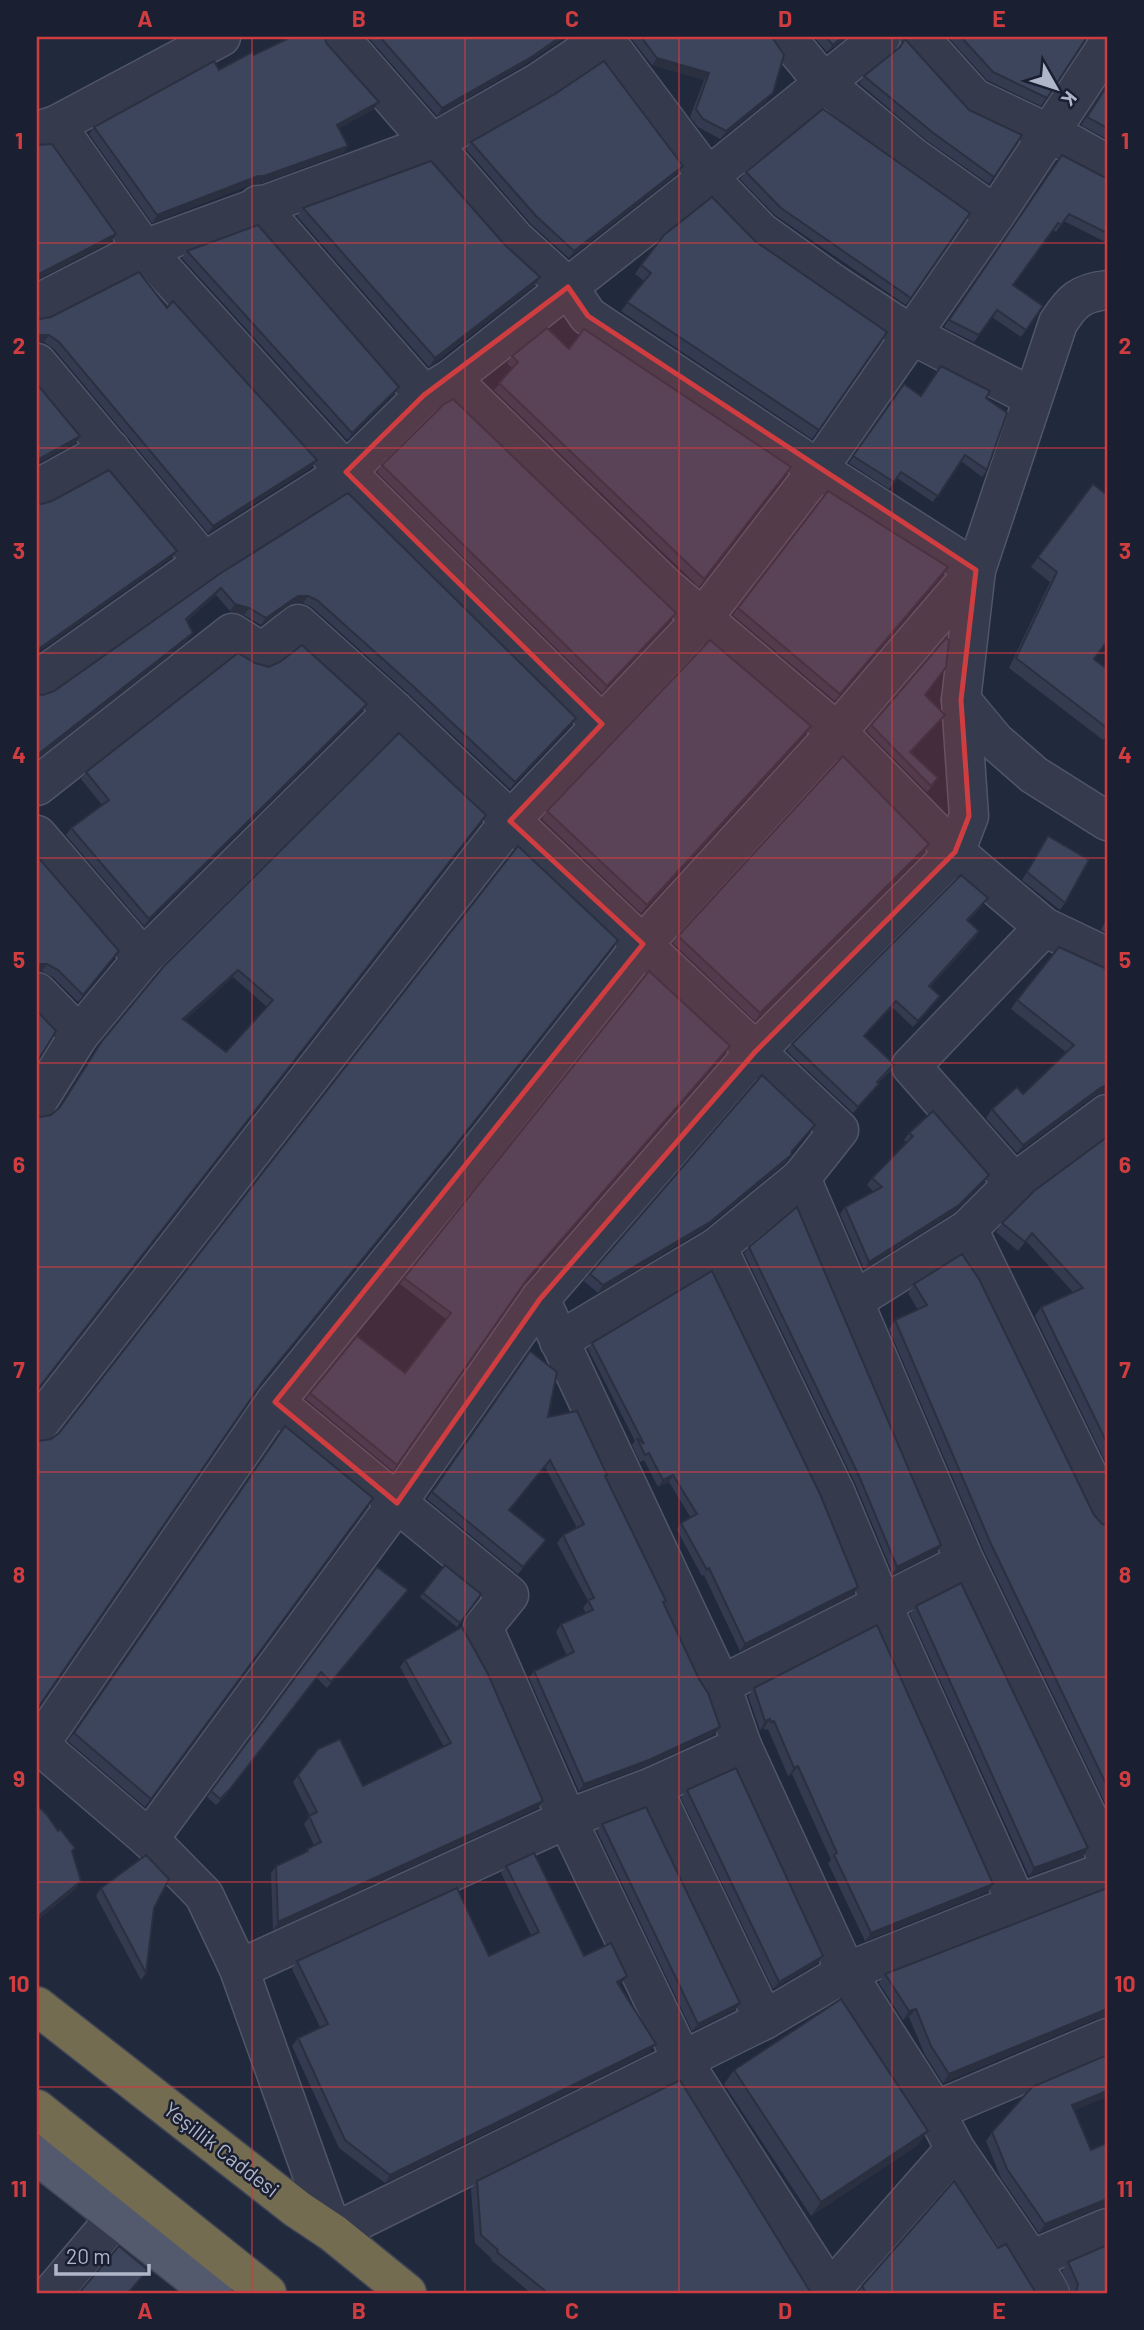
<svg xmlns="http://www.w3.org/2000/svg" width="1144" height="2330" font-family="Barlow,sans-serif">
  <rect width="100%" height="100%" fill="#21293d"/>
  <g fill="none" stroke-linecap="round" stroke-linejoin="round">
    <!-- minor casing -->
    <g stroke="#505668" stroke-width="41">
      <g id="minor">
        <polyline points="603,37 708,177 761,232 834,284 910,334 1032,397"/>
        <polyline points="786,37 823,82 913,157 995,215"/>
        <polyline points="919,37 974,98 1073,145 1107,164"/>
        <polyline points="56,125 144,249 346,472 602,724"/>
        <polyline points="37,131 56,125 221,37"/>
        <polyline points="258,205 424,395 451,379 667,588 837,732 955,852 1044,927 1107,957"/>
        <polyline points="37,304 144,249 431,144 539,82 606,37"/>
        <polyline points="37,363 204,562"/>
        <polyline points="451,379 708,177 881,37"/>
        <polyline points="37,489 110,449"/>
        <polyline points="37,680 204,562 346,472 424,395"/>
        <polyline points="961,700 995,741 1034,775 1107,821"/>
        <polyline points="37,786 232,633 262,652 298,624 394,710 839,1130 801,1178 965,1562 1107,1857"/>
        <polyline points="37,835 143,958"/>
        <polyline points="37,992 79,1035"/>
        <polyline points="37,1102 79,1035 143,958 394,710"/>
        <polyline points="1014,1183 911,1066 1044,927"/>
        <polyline points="968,1229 1107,1514"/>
        <polyline points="717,1247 835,1492 881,1602 1017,1904"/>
        <polyline points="852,1302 968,1229 1014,1183 1107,1114"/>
        <polyline points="559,1341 717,1247 801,1178"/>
        <polyline points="275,1402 509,1595 483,1627 567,1819 682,2060 830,2291"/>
        <polyline points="37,1426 510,821 702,619 818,469 995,215 1107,46"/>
        <polyline points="721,1685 965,1562"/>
        <polyline points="37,1743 149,1839 204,1895 239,1969 333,2233 764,2020 846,1972 1017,1904 1107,1871"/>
        <polyline points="39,1745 275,1402 466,1168 643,944 837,732 976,570 818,469 588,316 568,287 515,239 339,37"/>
        <polyline points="742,1746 846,1972 935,2111 955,2149 1031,2260 1050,2293"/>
        <polyline points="652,1787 764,2020"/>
        <path d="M 149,1839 L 397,1503 L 540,1299 L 755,1052 L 955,852 L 969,816 L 961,700 L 976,570 L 1058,323 C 1072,301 1080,293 1107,290"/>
        <polyline points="239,1969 567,1819 652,1787 742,1746 721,1685 540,1299"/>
        <polyline points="935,2111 1107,2038"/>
        <polyline points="1031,2260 1107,2228"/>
        <polyline points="52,2293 117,2216"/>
        <polyline points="828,2293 955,2149"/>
      </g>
    </g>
    <!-- major casing -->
    <g stroke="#3e4456" stroke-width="41">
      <polyline id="major" points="37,2155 213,2293"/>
    </g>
    <!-- highway casing -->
    <g stroke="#3d4355" stroke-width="41">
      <g id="highway">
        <polyline points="37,2006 297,2209 333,2233 407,2293"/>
        <polyline points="37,2109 267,2293"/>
      </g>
    </g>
    <!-- minor -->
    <use href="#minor" stroke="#353b4d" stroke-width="38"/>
    <!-- major -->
    <use href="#major" stroke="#535a6d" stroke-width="38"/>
    <!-- highway -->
    <use href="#highway" stroke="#746c51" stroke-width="38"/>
  </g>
  <!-- wall -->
  <g fill="#343b50" fill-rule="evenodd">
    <polygon points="368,37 565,37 527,63 437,116"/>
    <polygon points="630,37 772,37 767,101 720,139 698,127 690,117 704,80 652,65"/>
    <polygon points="814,37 847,37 827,52"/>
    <polygon points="948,37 1087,37 1041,106 987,80"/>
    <polygon points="327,44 379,102 373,110 339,128 348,146 343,153 259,184 253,184 152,223 89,134 94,127 219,70 254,55"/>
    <polygon points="864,76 969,110 1022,135 989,184 926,140 859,83"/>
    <polygon points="1107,85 1107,139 1081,125"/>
    <polygon points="471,142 683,166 678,173 569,258 531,224 466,149"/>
    <polygon points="1062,155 1102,176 1107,178 1107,243 1064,221 1056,232 1053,230 1013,285 1043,306 1021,337 992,317 974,342 944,327"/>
    <polygon points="746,172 970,213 906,305 775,215 740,179"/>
    <polygon points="303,208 505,245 540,277 534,286 429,367 297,216"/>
    <polygon points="755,241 887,332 812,439 621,311 644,281 635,274 641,265"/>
    <polygon points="187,251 394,394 347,440 182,258"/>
    <polygon points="167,308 312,467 208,533 54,349 44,342 40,319"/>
    <polygon points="569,349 791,467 699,587 494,390 513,369 507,363 512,356"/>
    <polygon points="904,384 921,396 986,398 987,470 982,477 961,461 933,502 897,478 889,489 849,463"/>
    <polygon points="382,465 671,620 602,693 377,472"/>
    <polygon points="1093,484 1094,659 1107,669 1107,734 1103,740 1009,668 1050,582 1031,567"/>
    <polygon points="348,493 576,718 571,725 510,789 409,694 312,607 303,603 293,603 261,625 244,615 230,611 216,595 187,621 188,640 37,759 37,694 43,695 54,691"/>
    <polygon points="943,575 835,701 733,615 738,608"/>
    <polygon points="255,663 367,704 362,711 144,926 66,835 71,828 102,805 81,779 86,772"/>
    <polygon points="925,695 945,715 910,753 934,784 927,792 867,731 871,725"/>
    <polygon points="811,726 806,734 641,913 542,819 547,811"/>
    <path d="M 486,815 L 37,1391 L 40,1117 L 51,1115 L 59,1108 L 97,1048 ZM 233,977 L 267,1007 L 226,1052 L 185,1020 Z"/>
    <polygon points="1048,836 1065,903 1060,910 1022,880"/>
    <polygon points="929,844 924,852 755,1021 673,943 678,936"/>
    <polygon points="37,856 119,951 78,1002 53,977 42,971 37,971"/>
    <polygon points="983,905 968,921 979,931 975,938 930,987 940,996 935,1003 913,1027 892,1007 865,1036 890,1071 878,1083 879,1084 874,1090 853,1113 787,1051 792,1044"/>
    <polygon points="1107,918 1107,933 1101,930"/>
    <polygon points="1104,968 1107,969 1107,1093 1104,1092 1094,1096 1017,1153 986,1118 992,1109 1023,1094 1066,1052 1011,1009 1017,1000"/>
    <polygon points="730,1046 523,1285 393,1471 306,1399 310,1393 405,1373 446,1319 400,1284 404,1278"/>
    <polygon points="809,1132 791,1153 785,1163 704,1229 598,1293 584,1281 590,1274"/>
    <polygon points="909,1133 989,1175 984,1182 954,1212 864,1269 840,1214 845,1207 874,1192 867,1185 872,1178 907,1143 904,1140"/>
    <polygon points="1107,1137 1107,1465 1035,1316 1041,1307 1073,1292 1026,1241 1018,1251 996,1232 1002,1223"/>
    <polygon points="749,1247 941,1545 937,1552 893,1574 855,1483 744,1253"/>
    <polygon points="914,1284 1094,1515 1102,1524 1107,1525 1107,1807 985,1553 889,1329 895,1320 918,1310 908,1293"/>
    <polygon points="592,1343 854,1594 740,1651 704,1575 702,1576 677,1530 681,1523 691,1518 669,1482 658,1487 644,1460 640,1462 632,1445 635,1441 588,1349"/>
    <polygon points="530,1351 548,1417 607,1475 606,1477 666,1601 664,1604 715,1734 644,1767 579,1791 529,1678 534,1671 567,1656 556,1632 561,1624 586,1613 583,1608 588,1601 557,1543 563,1535 577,1528 545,1467 510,1510 541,1547 518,1574 427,1499"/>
    <polygon points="285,1426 373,1498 145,1807 68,1741"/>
    <polygon points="445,1565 481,1594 457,1627 420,1597"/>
    <polygon points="377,1567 408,1590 327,1688 317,1678 226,1795 216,1805 207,1797"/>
    <polygon points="916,1606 1088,1848 1083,1857 1029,1876 910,1614"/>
    <polygon points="405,1660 543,1801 538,1808 273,1930 271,1873 276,1866 304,1853 307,1849 314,1845 304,1824 310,1816 293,1782 298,1775 363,1786 444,1747 400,1667"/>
    <polygon points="754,1688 993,1884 988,1892 865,1941 828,1863 831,1860 792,1774 788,1776 768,1729 765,1730 764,1728 760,1730 748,1696"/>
    <polygon points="687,1790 818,1963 773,1989 681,1798"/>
    <polygon points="602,1824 740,2003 735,2010 692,2031 597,1831"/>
    <polygon points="506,1866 584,1956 627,1976 619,1985 650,2052 385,2183 339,2148 292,2046 298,2038 320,2027 292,1969 297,1961 489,1956 531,1935 501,1873"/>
    <polygon points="101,1888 146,1973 141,1980 96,1896"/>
    <polygon points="1107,1888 1107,2017 1098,2018 943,2083 925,2055 909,2017 903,2020 879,1983 885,1974"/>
    <polygon points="734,2070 918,2145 811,2216 724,2084"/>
    <polygon points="1074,2110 1099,2208 1039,2233 1001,2178 986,2141 992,2132"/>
    <polygon points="477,2181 811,2293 531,2293 491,2260 492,2259 475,2243 471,2189"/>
    <polygon points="998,2248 1036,2293 857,2293 862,2286"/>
    <polygon points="1068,2262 1107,2293 1072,2293 1062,2271"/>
  </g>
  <!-- shaded-wall -->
  <g fill="#2b3041">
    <polygon points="560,37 565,37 527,63 437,116 442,108"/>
    <polygon points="842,37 847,37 827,52 833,45"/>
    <polygon points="657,58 709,73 704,80 652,65"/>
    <polygon points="773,93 767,101 720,139 726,131"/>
    <polygon points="379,102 373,110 332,132 337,125"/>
    <polygon points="348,146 343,153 259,184 253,184 152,223 157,215 258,176"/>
    <polygon points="683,166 678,173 569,258 574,251"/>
    <polygon points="116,234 112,241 37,280 37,275"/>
    <polygon points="540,277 534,286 429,367 435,358"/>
    <polygon points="39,334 49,335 44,342 37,342 37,335"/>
    <polygon points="399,387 394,394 347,440 352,433"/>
    <polygon points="80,436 76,443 37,464 37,460"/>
    <polygon points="317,460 312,467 208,533 213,526"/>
    <polygon points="177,551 172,558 37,653 37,650"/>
    <polygon points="948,567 943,575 835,701 840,694"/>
    <polygon points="221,588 216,595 181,626 186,619"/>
    <polygon points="298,596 308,596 303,603 293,603 261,625 266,618"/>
    <polygon points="235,604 249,608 244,615 230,611"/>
    <polygon points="676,613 671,620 602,693 607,686"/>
    <polygon points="193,633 188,640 37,759 37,755"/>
    <polygon points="367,704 362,711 144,926 149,919"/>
    <polygon points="576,718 571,725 510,789 515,782"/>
    <polygon points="811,726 806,734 641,913 647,905"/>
    <polygon points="929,844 924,852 755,1021 760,1013"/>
    <polygon points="979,931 975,938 924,992 929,986"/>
    <polygon points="613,947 449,1154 258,1388 263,1381"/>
    <polygon points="37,964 47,964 42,971 37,971"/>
    <polygon points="238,970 233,977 178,1026 183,1019"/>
    <polygon points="940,996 935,1003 913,1027 918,1021"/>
    <polygon points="896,1001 892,1007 859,1042 864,1036"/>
    <polygon points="730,1046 725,1053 523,1285 528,1278"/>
    <polygon points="1107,1085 1107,1093 1104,1092 1094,1096 1017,1153 1023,1145 1100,1088"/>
    <polygon points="791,1155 785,1163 704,1229 598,1293 603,1285"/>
    <polygon points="989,1175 984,1182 954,1212 864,1269 869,1262"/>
    <polygon points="673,1475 669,1482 658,1487 663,1480"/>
    <polygon points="941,1545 937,1552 893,1574 897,1567"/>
    <polygon points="858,1587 854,1594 740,1651 745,1644"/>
    <polygon points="770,1719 764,1728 760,1730 765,1721"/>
    <polygon points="720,1727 715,1734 644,1767 579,1791 584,1784"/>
    <polygon points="798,1766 792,1774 788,1776 794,1768"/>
    <polygon points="543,1801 538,1808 273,1930 278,1922"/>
    <polygon points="1088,1848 1083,1857 1029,1876 1034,1868"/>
    <polygon points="81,1881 75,1890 37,1921 37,1917"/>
    <polygon points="993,1884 988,1892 865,1941 871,1933"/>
    <polygon points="823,1956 818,1963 773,1989 779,1982"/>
    <polygon points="627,1976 621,1984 612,1990 617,1982"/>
    <polygon points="740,2003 735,2010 692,2031 698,2024"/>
    <polygon points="916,2009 909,2017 903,2020 909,2011"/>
    <polygon points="1105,2009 1107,2009 1107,2017 1098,2018 943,2083 949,2074"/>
    <polygon points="656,2044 650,2052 385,2183 390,2175"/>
    <polygon points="1107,2091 1107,2097 1066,2114 1072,2105"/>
    <polygon points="928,2131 918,2145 811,2216 821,2202"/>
    <polygon points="1105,2199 1107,2199 1107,2207 1099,2208 1039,2233 1045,2224"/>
  </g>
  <!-- building -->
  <g fill="#3d455d" stroke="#2b3041" stroke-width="2" fill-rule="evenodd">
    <polygon points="291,37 324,37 327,44 379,102 337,125 348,146 264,176 258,176 157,215 94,127 214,61 219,70 252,52 254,55"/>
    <polygon points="380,37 560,37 533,56 442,108"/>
    <polygon points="641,37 772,37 784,55 773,93 726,131 703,119 696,109 709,73 657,58"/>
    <polygon points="826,37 842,37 833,45"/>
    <polygon points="961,37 1087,37 1047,98 993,72"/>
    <polygon points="905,39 969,110 1022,135 994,177 932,132 864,76 900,47"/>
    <polygon points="604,61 683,166 574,251 536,216 471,142 555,94"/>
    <polygon points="1107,86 1107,128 1087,117"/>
    <polygon points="823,109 970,213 911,298 781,208 746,172"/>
    <polygon points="52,144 116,234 37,275 37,145"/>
    <polygon points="1062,155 1102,176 1107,178 1107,233 1069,214 1061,225 1058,223 1013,285 1043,306 1026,330 997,310 979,335 949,320"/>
    <polygon points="431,161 505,245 540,277 435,358 303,208"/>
    <polygon points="712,197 755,241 887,332 819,430 627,302 651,273 641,265 664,235"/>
    <polygon points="258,225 399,387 352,433 187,251"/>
    <polygon points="139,272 167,308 173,301 317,460 213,526 59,342 49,335 37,335 37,318 40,319 51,317"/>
    <polygon points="547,328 569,349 584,329 791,467 704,579 499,383 518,362 512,356"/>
    <polygon points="941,366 990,391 986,398 1007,413 987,470 965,455 938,496 901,472 894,482 853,456 904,384 921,396"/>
    <polygon points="37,384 80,436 37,460"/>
    <polygon points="453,399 676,613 607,686 382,465 443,405"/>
    <polygon points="109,470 177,551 37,650 37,503 41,504 52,501"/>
    <polygon points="1093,484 1107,495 1107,494 1107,641 1094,659 1107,669 1107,728 1016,658 1057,572 1038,557"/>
    <polygon points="828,491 948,567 840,694 738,608"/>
    <polygon points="348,493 576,718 515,782 414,687 317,600 308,596 298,596 266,618 249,608 235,604 221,588 186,619 193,633 37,755 37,694 43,695 54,691 221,573"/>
    <polygon points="946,638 949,640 946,667 925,695 945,715 910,752 938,778 931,786 871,725"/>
    <polygon points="710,640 811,726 647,905 547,811"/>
    <polygon points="302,645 367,704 149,919 71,828 109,800 86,772 238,653 255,663 269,667 280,662"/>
    <path d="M 399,733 L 486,815 L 37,1390 L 37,1116 L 40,1117 L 51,1115 L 60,1107 L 102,1041 L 164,966 ZM 238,970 L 273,1000 L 226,1052 L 183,1019 Z"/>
    <polygon points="843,756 929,844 760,1013 678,936"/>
    <polygon points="1048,836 1089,860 1065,903 1027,872"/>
    <polygon points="518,846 618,940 454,1147 263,1381 39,1706 37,1704 37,1440 39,1441 51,1439 59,1433"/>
    <polygon points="37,856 119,951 83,995 58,970 47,964 37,964"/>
    <polygon points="961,875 988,898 967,920 979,931 929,986 940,996 918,1021 896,1001 864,1036 894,1064 877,1082 879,1084 858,1107 792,1044"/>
    <polygon points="1059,947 1107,969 1107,1085 1100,1088 1023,1145 992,1109 1017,1087 1023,1094 1074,1045 1017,1000"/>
    <polygon points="649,971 730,1046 528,1278 397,1465 310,1393 357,1336 405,1373 451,1313 404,1278"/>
    <polygon points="37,1011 56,1031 37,1062"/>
    <polygon points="762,1075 815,1125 792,1151 791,1155 710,1222 603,1285 590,1274"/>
    <polygon points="933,1111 989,1175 959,1205 869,1262 845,1207 882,1187 872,1178 913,1136 909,1133"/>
    <polygon points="1107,1137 1107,1443 1041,1307 1083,1288 1032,1233 1025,1242 1002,1223 1034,1191"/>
    <polygon points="797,1207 941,1545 897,1567 859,1476 749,1247"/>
    <polygon points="962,1254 979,1279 1094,1515 1102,1524 1107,1525 1107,1786 991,1544 895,1320 927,1305 914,1284"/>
    <polygon points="712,1271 820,1494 858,1587 745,1644 709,1568 707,1570 681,1523 697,1514 673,1475 663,1480 649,1453 645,1455 637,1438 644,1444 592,1343"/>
    <polygon points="530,1351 557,1372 548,1417 577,1411 607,1475 605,1476 666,1601 663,1602 699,1679 708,1693 720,1727 649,1760 584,1784 534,1671 574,1652 561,1624 593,1610 588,1600 594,1598 563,1535 584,1524 550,1460 509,1510 546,1540 523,1567 432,1492"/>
    <polygon points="285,1426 373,1498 151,1799 74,1733"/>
    <polygon points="445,1565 481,1594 460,1623 423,1593"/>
    <polygon points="377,1567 408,1590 331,1682 321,1672 230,1789 220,1799 211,1791"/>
    <polygon points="961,1583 1088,1848 1034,1868 916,1606"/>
    <polygon points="877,1625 993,1884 871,1933 834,1855 837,1853 798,1766 794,1768 774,1721 771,1722 770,1719 765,1721 754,1688"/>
    <polygon points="462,1627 488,1674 543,1801 278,1922 276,1866 308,1851 307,1849 321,1842 309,1816 317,1812 298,1775 318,1749 340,1739 363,1786 451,1743 405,1660"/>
    <polygon points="736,1768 823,1956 779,1982 687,1790"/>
    <polygon points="37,1805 47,1815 58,1831 60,1829 75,1848 72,1851 81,1881 37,1917"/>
    <polygon points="646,1807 740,2003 698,2024 602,1824"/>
    <polygon points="534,1853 584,1956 611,1943 627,1976 617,1982 656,2044 390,2175 345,2140 298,2038 328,2024 297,1961 457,1888 489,1956 539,1932 506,1866"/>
    <polygon points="146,1855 169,1879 154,1908 146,1973 101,1888"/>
    <polygon points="1107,1888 1107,2009 949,2074 931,2046 916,2009 909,2011 885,1974"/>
    <polygon points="841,1999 928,2131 821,2202 734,2070"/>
    <polygon points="1107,2055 1107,2091 1072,2105 1091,2150 1107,2143 1107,2199 1045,2224 1007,2169 992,2132 1032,2087"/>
    <polygon points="680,2080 811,2293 548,2293 497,2252 498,2250 481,2235 477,2181"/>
    <polygon points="954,2181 998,2248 1006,2244 1036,2293 866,2293 862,2286"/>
    <polygon points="1107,2245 1107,2293 1076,2293 1078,2284 1068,2262"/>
    <polygon points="119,2246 148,2270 128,2293 79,2293"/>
  </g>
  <!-- marked area -->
  <path fill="#d03d40" fill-opacity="0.2" stroke="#d03d40" stroke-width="5" stroke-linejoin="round" d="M 568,287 L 588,316 L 976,570 L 961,700 L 969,816 L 955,852 L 755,1052 L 540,1299 L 397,1503 L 275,1402 L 643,944 L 510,821 L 602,724 L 346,472 L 424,395 Z"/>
  <!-- grid -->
  <path fill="none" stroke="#d03d40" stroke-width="2" stroke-opacity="0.55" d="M 252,37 L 252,2293M 465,37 L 465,2293M 679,37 L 679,2293M 892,37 L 892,2293M 37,243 L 1107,243M 37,448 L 1107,448M 37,653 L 1107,653M 37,858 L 1107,858M 37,1063 L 1107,1063M 37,1267 L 1107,1267M 37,1472 L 1107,1472M 37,1677 L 1107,1677M 37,1882 L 1107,1882M 37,2087 L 1107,2087"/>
  <g text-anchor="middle" stroke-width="5" stroke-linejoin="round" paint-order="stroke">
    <!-- street labels -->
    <g font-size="21" fill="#b0b6c9" stroke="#1a2032">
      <text transform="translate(221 2150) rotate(38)" y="7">Yeşillik Caddesi</text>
    </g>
  </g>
  <!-- border -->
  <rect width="1144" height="2330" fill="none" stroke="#1a2032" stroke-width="77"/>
  <!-- north arrow -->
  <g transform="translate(1056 88) rotate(129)" stroke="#1a2032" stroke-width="5" paint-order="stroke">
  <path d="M0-5L12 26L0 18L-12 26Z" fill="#b0b6c9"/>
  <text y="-10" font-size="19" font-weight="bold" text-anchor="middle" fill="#b0b6c9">K</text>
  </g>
  <!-- scale -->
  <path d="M56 2264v10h93v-10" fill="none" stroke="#b0b6c9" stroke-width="3.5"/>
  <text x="66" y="2264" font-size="21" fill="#b0b6c9" stroke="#1a2032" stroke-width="5" paint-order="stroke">20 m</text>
  <rect x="38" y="38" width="1068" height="2254" fill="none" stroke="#d03d40" stroke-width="2.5"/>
  <g font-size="23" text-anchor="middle" font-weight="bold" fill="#d03d40">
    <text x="145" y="27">A</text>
    <text x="359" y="27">B</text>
    <text x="572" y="27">C</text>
    <text x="785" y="27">D</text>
    <text x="999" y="27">E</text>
    <text x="19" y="149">1</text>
    <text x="1125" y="149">1</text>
    <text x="19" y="354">2</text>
    <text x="1125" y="354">2</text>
    <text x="19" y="559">3</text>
    <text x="1125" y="559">3</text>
    <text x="19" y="763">4</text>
    <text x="1125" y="763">4</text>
    <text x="19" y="968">5</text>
    <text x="1125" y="968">5</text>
    <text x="19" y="1173">6</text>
    <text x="1125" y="1173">6</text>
    <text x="19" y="1378">7</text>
    <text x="1125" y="1378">7</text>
    <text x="19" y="1583">8</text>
    <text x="1125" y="1583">8</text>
    <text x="19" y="1787">9</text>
    <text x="1125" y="1787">9</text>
    <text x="19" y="1992">10</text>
    <text x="1125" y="1992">10</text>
    <text x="19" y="2197">11</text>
    <text x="1125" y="2197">11</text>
    <text x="145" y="2319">A</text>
    <text x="359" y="2319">B</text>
    <text x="572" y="2319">C</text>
    <text x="785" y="2319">D</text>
    <text x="999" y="2319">E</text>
  </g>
</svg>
